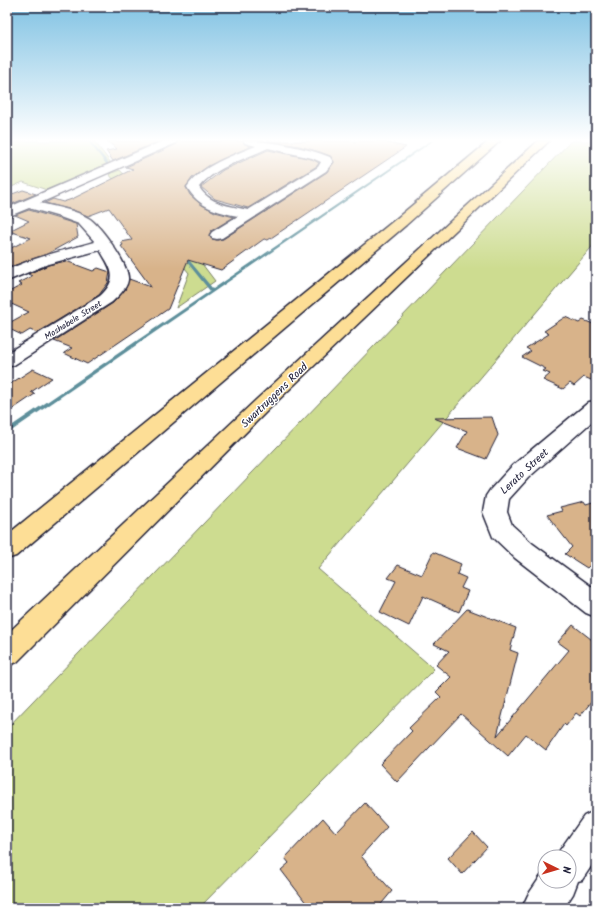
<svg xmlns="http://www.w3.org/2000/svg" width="603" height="915" font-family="Kalam,sans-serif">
  <rect width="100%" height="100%" fill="#fff"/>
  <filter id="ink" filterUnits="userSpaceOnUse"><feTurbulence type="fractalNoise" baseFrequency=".025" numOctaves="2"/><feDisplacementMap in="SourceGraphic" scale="8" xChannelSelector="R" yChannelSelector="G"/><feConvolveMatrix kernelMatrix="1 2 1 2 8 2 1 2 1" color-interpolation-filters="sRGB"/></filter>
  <g filter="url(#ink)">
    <!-- green -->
    <g fill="#cddc90" stroke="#787f66">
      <polygon points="7,141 94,141 111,163 47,190 23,182 7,189"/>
      <polygon points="571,141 596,141 596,242 318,569 434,669 199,908 7,908 7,728"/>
      <polygon points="120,170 190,248 215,281 176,308 189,273 109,174"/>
    </g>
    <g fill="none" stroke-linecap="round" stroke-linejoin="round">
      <!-- stream -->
      <g fill="#5d8f9b" fill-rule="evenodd">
        <polygon points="88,141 90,141 108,162 108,164 106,164"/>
        <polygon points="430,141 433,141 7,434 7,429 210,291 182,256 182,254 184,254 213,289"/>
      </g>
    </g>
    <!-- building -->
    <g fill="#d8b38a" stroke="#22223b">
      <polygon points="107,141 159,141 113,161 106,151 117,149"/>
      <polygon points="178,141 243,141 245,144 251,146 208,166 192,178 186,187 190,195 202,205 215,212 234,217 211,231 209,236 212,239 217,240 223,239 327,172 334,162 330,156 320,152 299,146 268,141 378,141 406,147 268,240 264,239 221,270 188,260 168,309 87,364 64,353 72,348 54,341 113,303 125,290 129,279 151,287 121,246 123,245 121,242 132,240 109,208 88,216 73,210 45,203 53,199 63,202 72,199 133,169 126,167 177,144"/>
      <polygon points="268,150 312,159 319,163 317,166 248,208 215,199 201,187 223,170"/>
      <polygon points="23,190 36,194 7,206 7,196"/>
      <polygon points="29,210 76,224 78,237 47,254 10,267 7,266 7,250 31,238 9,231 29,221 15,215"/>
      <polygon points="66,261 93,271 98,268 110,272 108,283 99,295 37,333 30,330 22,335 7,328 7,324 29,312 7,302 7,293 22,285 18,283 32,276 28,274 48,265"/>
      <polygon points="565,317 579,323 583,320 596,325 596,382 584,377 574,386 570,383 563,389 543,380 550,374 543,371 546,369 522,357 531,351 526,348 549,334 544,331"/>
      <polygon points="33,369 52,378 31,392 35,394 7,413 7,386"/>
      <polygon points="492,417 498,435 486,459 457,448 467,431 434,418"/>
      <polygon points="584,502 586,505 596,502 596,559 587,568 565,554 572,547 547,515 562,511 560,508"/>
      <polygon points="433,552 461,564 457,574 466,578 461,588 468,591 459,612 423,596 409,626 380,612 396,581 388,578 398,565 422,575"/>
      <polygon points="467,609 516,628 510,650 518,653 497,736 569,650 558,642 573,625 596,643 596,696 580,716 576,713 566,726 564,724 546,750 526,734 508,756 461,714 397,782 380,764 412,731 409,728 441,697 436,692 451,677 436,665 449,651 434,644"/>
      <polygon points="365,803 387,827 361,856 392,891 378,908 310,908 281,870 289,863 285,858 323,818 336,833"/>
      <polygon points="473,832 487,847 462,874 448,858"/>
    </g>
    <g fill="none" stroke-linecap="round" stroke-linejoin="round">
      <!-- minor casing -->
      <g stroke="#22223b" stroke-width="3">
        <g id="minor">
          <path d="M 163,141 L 177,141 L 176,143 L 40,203 C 56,207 76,210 90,219 C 101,227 130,266 128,280 C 127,289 117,297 112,302 L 14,365 L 7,367 L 7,353 L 100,296 C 119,278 112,270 100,250 L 48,264 L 7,281 L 7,270 C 35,257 65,250 95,242 L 79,224 L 60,217 L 29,208 L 7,217 L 7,208 Z"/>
          <path d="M 244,141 C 272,141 303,147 330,157 L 333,162 L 326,171 L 222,238 L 217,239 L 212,238 L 210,235 L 212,232 L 238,216 C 217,212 198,207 187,187 C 202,165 232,156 256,146 L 245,143 ZM 268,148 L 312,158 L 321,162 L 318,167 L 248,210 C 230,206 209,204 199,187 C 215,167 245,159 268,148 Z"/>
          <polygon points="596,401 596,418 528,478 509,499 507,512 512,525 533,544 596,590 596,617 586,613 515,558 493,537 483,512 486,496 490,490 512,466 589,402"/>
          <polygon points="596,810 596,859 582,880 578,881 573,894 564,908 522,908 528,895 545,870 545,881 569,881 569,857 555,857 584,816"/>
        </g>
      </g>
      <!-- major casing -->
      <g stroke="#22223b" stroke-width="3">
        <g id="major">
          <polygon points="489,141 500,141 406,225 16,556 7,559 7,535 396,219"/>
          <polygon points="538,141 549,141 271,407 17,662 7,666 7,634 257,399"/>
        </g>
      </g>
      <!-- minor -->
      <use href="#minor" fill="#fff" fill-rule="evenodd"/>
      <!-- major -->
      <use href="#major" fill="#fdde96" fill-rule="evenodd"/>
    </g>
  </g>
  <!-- sky -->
  <linearGradient id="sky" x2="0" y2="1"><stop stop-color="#80c2e3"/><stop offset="0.52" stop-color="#fff"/><stop offset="1" stop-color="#fff" stop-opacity="0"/></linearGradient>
  <rect width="603" height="269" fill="url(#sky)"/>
  <g text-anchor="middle" stroke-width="3" stroke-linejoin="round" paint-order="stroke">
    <!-- far-street labels -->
    <g font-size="9" fill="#22223b" stroke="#fff">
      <text transform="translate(73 320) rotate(-32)" y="3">Moshabele Street</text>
    </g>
    <!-- street labels -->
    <g font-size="11" fill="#22223b" stroke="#fff">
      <text transform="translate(274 395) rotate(-44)" y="4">Swartruggens Road</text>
      <text transform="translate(524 471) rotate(-43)" y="4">Lerato Street</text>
    </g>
  </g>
  <!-- margin -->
  <rect width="603" height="915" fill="none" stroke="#fff" stroke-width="24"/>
  <rect x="12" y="12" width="579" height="891" fill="none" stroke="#22223b" stroke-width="1.5" filter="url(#ink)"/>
  <!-- north arrow -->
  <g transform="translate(557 869) rotate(95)"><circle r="19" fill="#ffffff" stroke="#a7a7b1"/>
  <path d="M0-3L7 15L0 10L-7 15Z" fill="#c8321e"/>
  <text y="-6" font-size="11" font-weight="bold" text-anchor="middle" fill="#22223b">N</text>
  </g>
</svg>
